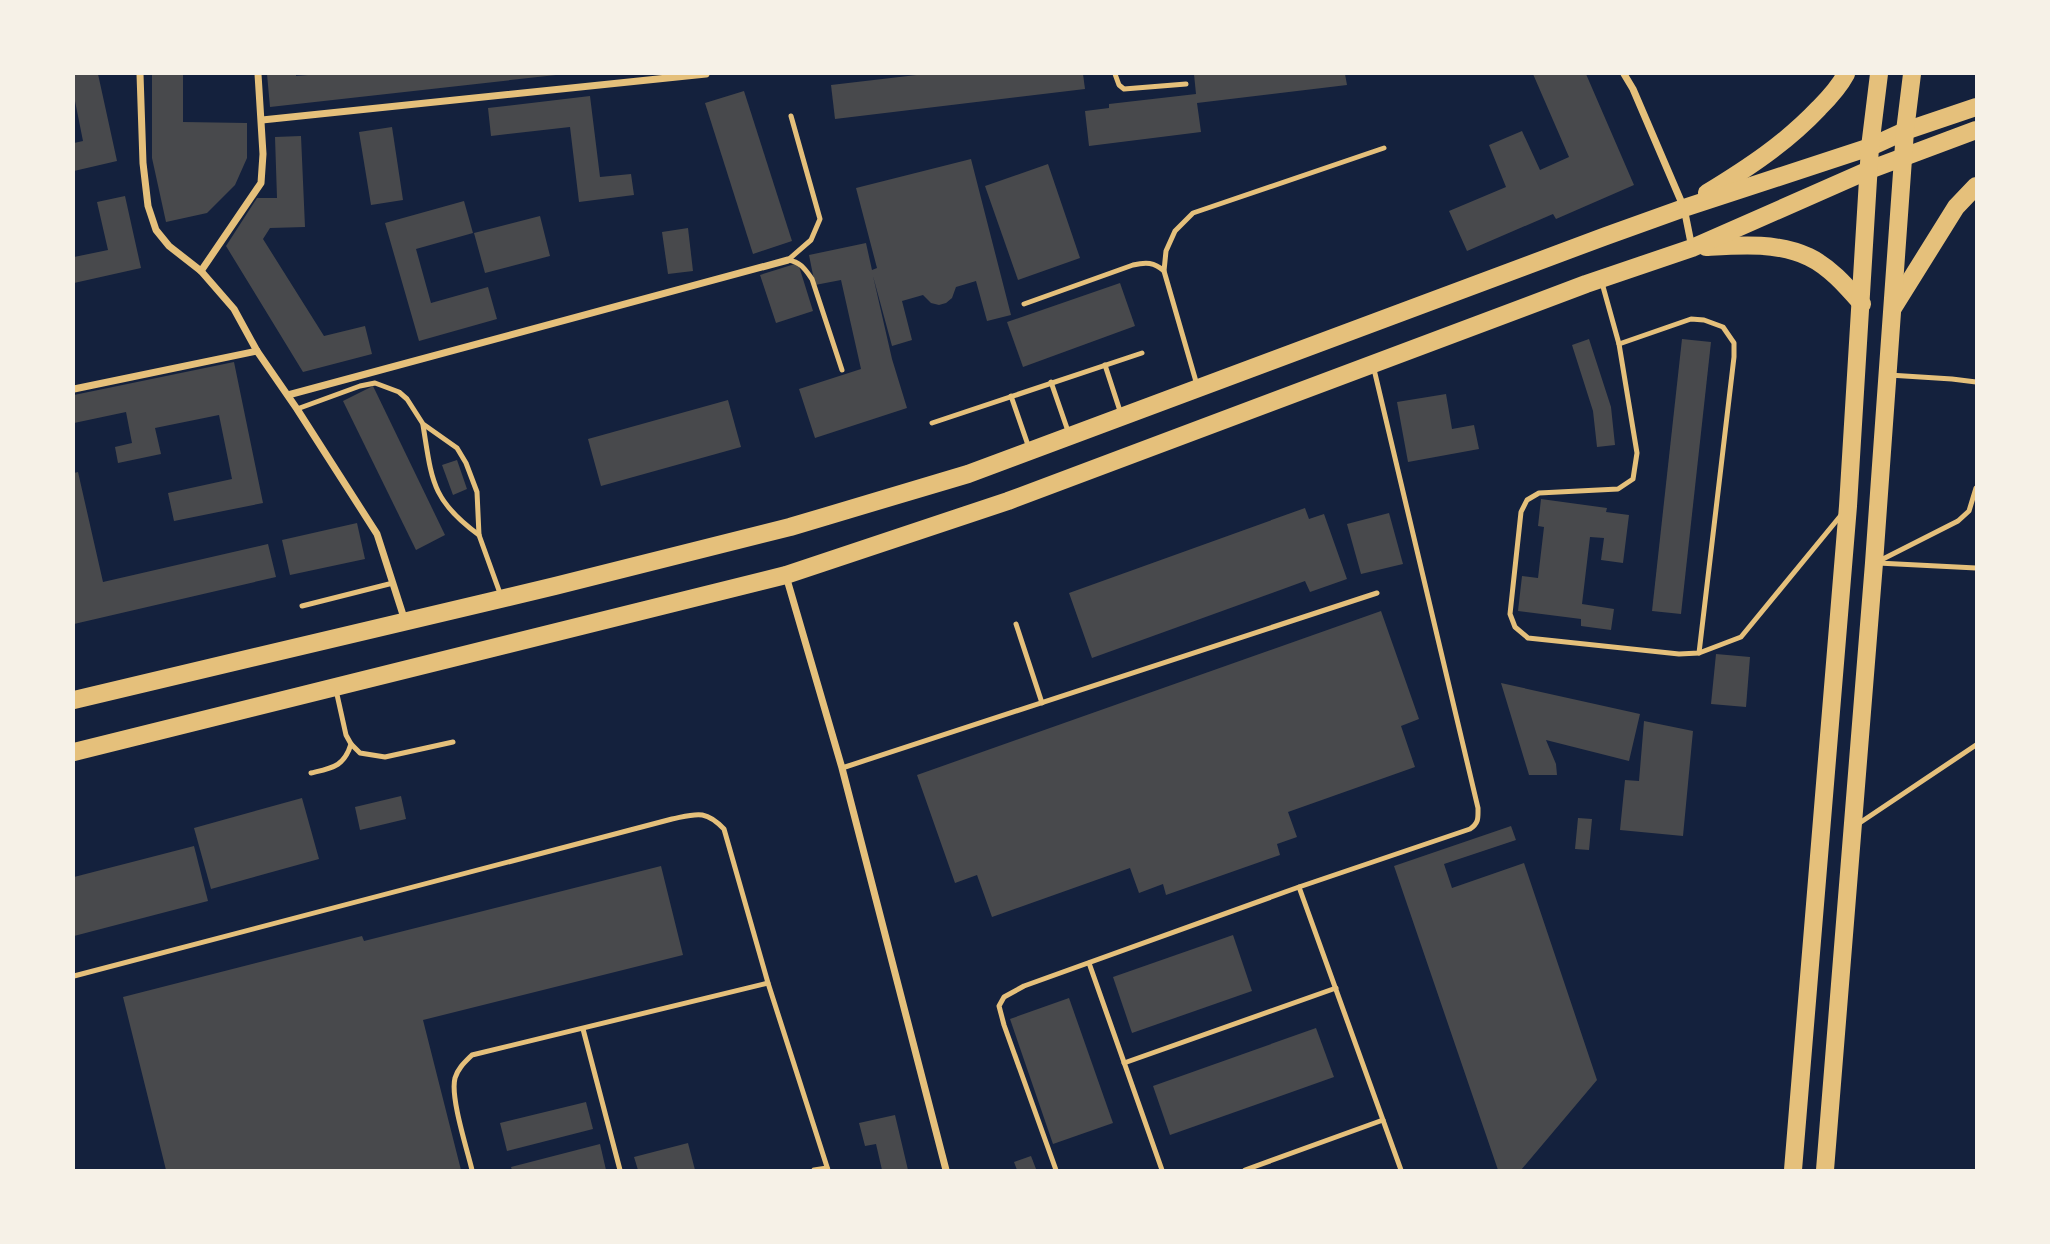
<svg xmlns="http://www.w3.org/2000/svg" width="2050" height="1244" font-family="Bitter,serif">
  <rect width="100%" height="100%" fill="#14213d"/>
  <!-- building -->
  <g fill="#48494c">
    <polygon points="74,74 98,74 117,161 74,171 74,143 83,141 74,96"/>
    <polygon points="152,74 183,74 183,122 247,123 247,158 235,185 207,213 166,222 152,158"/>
    <polygon points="267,74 296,74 296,76 320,74 555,74 556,75 270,107"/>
    <polygon points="925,74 1083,74 1085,89 835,119 831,85"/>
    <polygon points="1194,74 1345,74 1347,85 1197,103 1201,132 1089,146 1085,111 1109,108 1109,104 1196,94"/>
    <polygon points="1533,74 1586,74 1634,185 1556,219 1553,214 1467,251 1449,211 1506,187 1489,145 1522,131 1540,170 1569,157"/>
    <polygon points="744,91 792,241 753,254 705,103"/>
    <polygon points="590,96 600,177 631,174 634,195 579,202 570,127 491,136 488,108"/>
    <polygon points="392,127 403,200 371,205 359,132"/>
    <polygon points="301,136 305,227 270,228 263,239 324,336 365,326 372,354 303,372 226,246 257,198 277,198 275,137"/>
    <polygon points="971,159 1011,315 987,321 976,281 956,287 952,298 946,303 939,305 931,303 923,295 902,301 912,340 892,346 873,276 892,359 907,408 815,438 799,389 861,369 841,280 815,285 809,255 866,243 872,270 877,268 856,188"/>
    <polygon points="1048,164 1080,258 1018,280 985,186"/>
    <polygon points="125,196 141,268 74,283 74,257 108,250 97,202"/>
    <polygon points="464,201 473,233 416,249 431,303 488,287 497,319 419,341 385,223"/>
    <polygon points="540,216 550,256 485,273 474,233"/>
    <polygon points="688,228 693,271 668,274 662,232"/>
    <polygon points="798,263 813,311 776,323 760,275"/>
    <polygon points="1120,283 1135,326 1023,367 1007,322"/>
    <polygon points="1589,339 1611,407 1615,445 1597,447 1593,411 1572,345"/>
    <polygon points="1682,339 1711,342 1681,614 1652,611"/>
    <polygon points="234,362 263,503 174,521 168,493 232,479 219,415 155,428 161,454 118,463 115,447 132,443 126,412 74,423 74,395"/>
    <polygon points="373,386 445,535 416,550 343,401"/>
    <polygon points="1446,394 1452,429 1474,425 1479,449 1408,462 1397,402"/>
    <polygon points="728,400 741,447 601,486 588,439"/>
    <polygon points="457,460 467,489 453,495 442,465"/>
    <polygon points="78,472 103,582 268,544 276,577 74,624 74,473"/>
    <polygon points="1541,499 1607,508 1606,512 1629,515 1623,563 1601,560 1604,538 1590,537 1582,604 1614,609 1611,630 1581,626 1581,619 1518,611 1522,576 1538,578 1544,527 1538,526"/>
    <polygon points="1305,508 1309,519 1324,514 1347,579 1310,592 1305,581 1092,658 1069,593"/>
    <polygon points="1389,513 1403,564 1361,574 1347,524"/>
    <polygon points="357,523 365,559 290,575 282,540"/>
    <polygon points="1381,611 1419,719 1401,726 1415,767 1288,812 1297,837 1277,844 1280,855 1166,895 1163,884 1139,893 1130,868 992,917 977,875 955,883 917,775"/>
    <polygon points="1716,654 1750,657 1746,707 1711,704"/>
    <polygon points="1501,683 1640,714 1629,761 1546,740 1556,764 1557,775 1529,775"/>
    <polygon points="1644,721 1693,731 1683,836 1620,830 1625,780 1639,781"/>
    <polygon points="401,796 406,819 360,830 355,807"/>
    <polygon points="302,798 319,859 211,889 194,828"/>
    <polygon points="1578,818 1592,819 1589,850 1575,849"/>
    <polygon points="1511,826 1516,840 1444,864 1452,888 1524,863 1597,1080 1521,1170 1498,1170 1394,866"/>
    <polygon points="194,846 208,901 74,936 74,877"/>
    <polygon points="661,866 683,955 423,1020 461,1170 166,1170 123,997 362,936 364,941"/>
    <polygon points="1233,935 1252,991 1132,1033 1113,977"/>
    <polygon points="1069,998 1113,1123 1053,1144 1010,1019"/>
    <polygon points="1316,1028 1334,1077 1170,1135 1153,1086"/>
    <polygon points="586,1102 593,1129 507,1151 500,1123"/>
    <polygon points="895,1115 908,1170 882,1170 876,1144 865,1146 859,1123"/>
    <polygon points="688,1143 695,1170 638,1170 634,1157"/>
    <polygon points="600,1144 606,1170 512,1170 511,1167"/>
    <polygon points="1031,1156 1036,1169 1017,1170 1014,1162"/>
  </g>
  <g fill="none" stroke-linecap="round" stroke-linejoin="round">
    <!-- service -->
    <g stroke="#e5c07b" stroke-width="5">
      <polyline points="1115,74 1119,85 1124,89 1186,84"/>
      <polyline points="788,260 811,240 820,219 791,116"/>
      <path d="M 788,260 C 801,262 805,269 812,279 L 842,370"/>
      <polyline points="1602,283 1619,344 1637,453 1633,479 1618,489 1539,493 1527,500 1521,512 1510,614 1515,627 1528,638 1679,654 1699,653 1741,637 1842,514"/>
      <path d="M 1024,304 L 1133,265 C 1146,262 1154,262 1164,271"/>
      <polyline points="1619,344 1691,319 1704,320 1723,327 1734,343 1734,357 1699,653"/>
      <polyline points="1105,365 1121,414"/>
      <polyline points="1889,375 1952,379 1976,382"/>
      <polyline points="1051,382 1069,434"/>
      <polyline points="1197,385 1164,271 1166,251 1175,231 1193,213 1384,148"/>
      <polyline points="1011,396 1029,448"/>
      <polyline points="297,409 360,386 375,383 399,392 407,399 423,424 457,448 466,463 477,492 479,535 501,596"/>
      <polyline points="932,423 1142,353"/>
      <path d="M 423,425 C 432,480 431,500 479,535"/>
      <polyline points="1877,562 1958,521 1969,511 1976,488"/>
      <polyline points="1878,563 1976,568"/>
      <polyline points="302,606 393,583"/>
      <polyline points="1016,624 1042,703"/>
      <polyline points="336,690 346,735 351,744 360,753 385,757 453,742"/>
      <polyline points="842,768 1377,593"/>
      <path d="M 311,773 C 332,768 344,767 351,744"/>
      <polyline points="1858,824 1976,745"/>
      <polyline points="1299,887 1401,1170"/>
      <polyline points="1089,963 1162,1170"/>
      <path d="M 74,976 L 672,819 C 696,814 705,809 724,829 L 768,983 L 828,1170"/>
      <polyline points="583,1029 620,1170"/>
      <polyline points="1124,1063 1336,988"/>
      <path d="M 472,1170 C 467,1149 450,1097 455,1078 C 458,1068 465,1062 472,1055 L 768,983"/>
      <polyline points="814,1170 827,1168"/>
      <path d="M 1056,1170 L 1004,1025 L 999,1006 L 1004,997 L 1024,986 L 1299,887 L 1470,829 C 1479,823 1478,818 1478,808 L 1373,365"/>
      <polyline points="1245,1170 1383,1120"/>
    </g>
    <!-- minor -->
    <g stroke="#e5c07b" stroke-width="7">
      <polyline points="140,74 143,163 148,206 156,230 169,246 201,271 234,309 257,351 297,409 377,534 405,621"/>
      <polyline points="1624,74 1633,89 1684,208 1692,248"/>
      <polyline points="262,120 706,74"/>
      <polyline points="201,271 261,183 263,154 258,74"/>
      <polyline points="74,389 257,351"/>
      <polyline points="288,395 788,260"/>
      <polyline points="786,576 842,768 946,1170"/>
    </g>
    <!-- primary -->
    <g stroke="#e5c07b" stroke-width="18">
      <path d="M 1707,193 C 1748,168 1786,143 1819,108 C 1830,97 1839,87 1846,74"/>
      <path d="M 1706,247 C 1740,245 1777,242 1809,257 C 1830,267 1847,287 1862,304"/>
      <polyline points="1893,308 1956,207 1976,186"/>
      <polyline points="74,700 555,586 790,527 968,474 1606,236 1684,208 1870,147 1905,131 1976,107"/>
      <polyline points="74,752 786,575 1008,501 1586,284 1692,248 1869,170 1976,130"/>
    </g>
    <!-- trunk -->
    <g stroke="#e5c07b" stroke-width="18">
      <polyline points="1793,1170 1848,506 1870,147 1879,74"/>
      <polyline points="1825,1170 1874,563 1905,131 1912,74"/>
    </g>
  </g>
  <!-- border -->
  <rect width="2050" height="1244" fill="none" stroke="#f6f1e7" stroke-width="150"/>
</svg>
